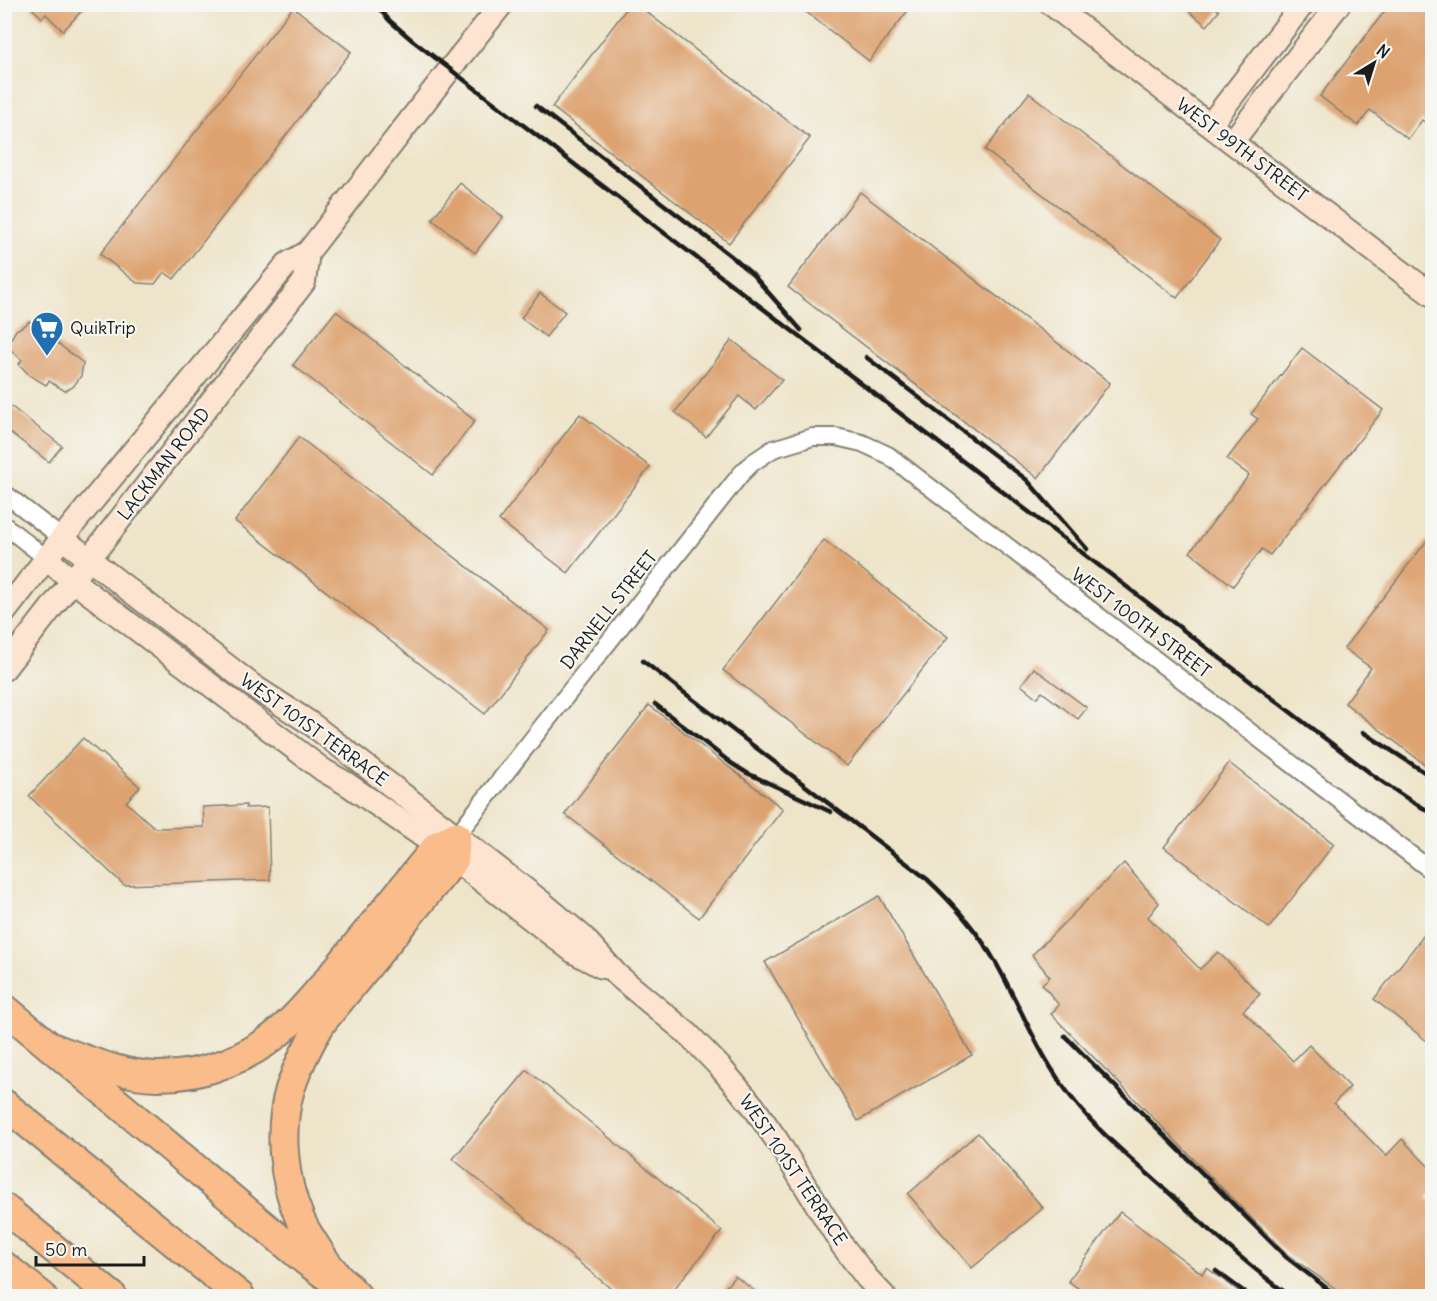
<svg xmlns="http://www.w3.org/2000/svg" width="1437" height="1301" font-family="Delius,sans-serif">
  <rect width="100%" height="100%" fill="#f6f6f2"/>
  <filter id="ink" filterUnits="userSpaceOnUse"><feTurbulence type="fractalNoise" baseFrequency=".0167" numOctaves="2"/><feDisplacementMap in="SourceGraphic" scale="12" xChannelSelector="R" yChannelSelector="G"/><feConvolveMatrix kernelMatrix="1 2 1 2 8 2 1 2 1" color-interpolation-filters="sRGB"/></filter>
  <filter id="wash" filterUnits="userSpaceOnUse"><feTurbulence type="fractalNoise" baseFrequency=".008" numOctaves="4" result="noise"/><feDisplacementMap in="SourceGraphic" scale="24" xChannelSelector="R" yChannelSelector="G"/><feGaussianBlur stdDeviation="1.35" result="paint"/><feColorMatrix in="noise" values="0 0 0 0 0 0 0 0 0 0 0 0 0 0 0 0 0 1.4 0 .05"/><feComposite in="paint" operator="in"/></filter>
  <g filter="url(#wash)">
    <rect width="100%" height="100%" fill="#eee4c9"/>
    <g id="blocks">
      <!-- building -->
      <g fill="#dda270">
        <polygon points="28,4 88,4 63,31 46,14 42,18"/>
        <polygon points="630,4 636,4 810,138 729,243 552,107"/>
        <polygon points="796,4 913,4 869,61"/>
        <polygon points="1180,4 1211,4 1219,11 1207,26"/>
        <polygon points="1390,4 1432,4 1432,128 1422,120 1408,139 1370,110 1358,126 1320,96"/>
        <polygon points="293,7 351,52 174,279 164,272 155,284 137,283 100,254"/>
        <polygon points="1029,93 1220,240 1177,298 985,150"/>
        <polygon points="460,183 503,217 475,253 432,219"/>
        <polygon points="860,192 1110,383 1038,478 788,287"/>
        <polygon points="540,293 565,312 546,337 521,318"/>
        <polygon points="336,311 475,421 433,475 293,365"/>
        <polygon points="29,321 83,363 81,376 73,387 65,391 49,381 46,385 29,375 19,364 22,360 8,347 9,342 16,330 27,324"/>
        <polygon points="732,340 782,380 756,410 739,396 706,437 675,412"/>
        <polygon points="1302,348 1383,410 1270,555 1262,549 1233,586 1190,552 1249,475 1227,459 1258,419 1251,414"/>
        <polygon points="4,401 62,446 49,462 4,428"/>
        <polygon points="580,414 650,467 568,573 499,520"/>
        <polygon points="299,437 549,630 485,714 235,521"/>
        <polygon points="1432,534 1432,770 1345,703 1371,668 1344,648"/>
        <polygon points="824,540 948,637 847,766 723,670"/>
        <polygon points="1034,668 1087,708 1078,719 1042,692 1037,698 1021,685"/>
        <polygon points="649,705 783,809 699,918 565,814"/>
        <polygon points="83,738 101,754 102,753 140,787 126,802 155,828 204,827 203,807 246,805 246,808 268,807 270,880 124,885 29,796"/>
        <polygon points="1229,763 1334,844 1269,928 1164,847"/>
        <polygon points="1124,863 1159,903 1148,917 1200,969 1218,952 1260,994 1243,1011 1293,1061 1309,1045 1350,1087 1334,1103 1386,1156 1402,1139 1432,1170 1432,1192 1427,1197 1432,1202 1432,1296 1346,1296 1288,1255 1051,1014 1059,1005 1042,984 1050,977 1032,955"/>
        <polygon points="879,896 972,1055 858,1121 765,962"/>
        <polygon points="1424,935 1432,942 1432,1045 1374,999"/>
        <polygon points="527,1070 722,1231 668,1296 620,1296 453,1159"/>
        <polygon points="978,1133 1043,1208 972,1268 908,1194"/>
        <polygon points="1120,1212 1202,1274 1207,1268 1245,1296 1089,1296 1068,1281"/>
        <polygon points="735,1276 761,1296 718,1296"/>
      </g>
    </g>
  </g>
  <g filter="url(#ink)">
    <use href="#blocks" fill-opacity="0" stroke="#858072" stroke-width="1.5"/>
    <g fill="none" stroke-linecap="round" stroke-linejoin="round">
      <!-- street casing -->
      <g stroke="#858072" stroke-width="20">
        <g id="street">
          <polyline points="4,493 62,538"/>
          <polyline points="4,525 46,558"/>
          <polyline points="456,836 740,475 752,463 773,449 813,437 836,437 862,443 888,455 1432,871"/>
        </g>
      </g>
      <!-- secondary casing -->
      <g stroke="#858072" stroke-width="26">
        <g id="secondary">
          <polyline points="1051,4 1432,295"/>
          <polyline points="1210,125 1303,4"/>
          <polyline points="1232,142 1339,4"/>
          <polyline points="62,538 253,686 310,723 539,900 583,937 617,975 688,1034 720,1067 753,1106 778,1142 842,1245 867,1278 884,1296"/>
          <polyline points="46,558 73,581 323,770 347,784 437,846 574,952 602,967"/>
          <polyline points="4,613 62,538 287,264 308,252 450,69 502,4"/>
          <polyline points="4,669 304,282 308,252"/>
        </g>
      </g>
      <!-- highway casing -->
      <g stroke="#858072" stroke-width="32">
        <g id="highway">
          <polyline points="4,1008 306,1261 328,1277"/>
          <path d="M 51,1047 C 85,1059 120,1075 156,1076 C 204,1077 254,1057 288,1024 C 312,1001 333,974 354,948 C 382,914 409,880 437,846 L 456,836"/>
          <polyline points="4,1104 240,1296"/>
          <polyline points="4,1208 112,1296"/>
          <polyline points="4,1266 42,1296"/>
          <path d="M 357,1296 C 347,1285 335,1275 326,1262 C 321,1255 316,1247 311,1239 C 307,1233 303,1226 300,1219 C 283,1180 278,1130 290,1089 C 298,1065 309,1043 322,1022 L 454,860 L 456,836"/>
        </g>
      </g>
      <!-- street -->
      <use href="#street" stroke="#fff" stroke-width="16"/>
      <!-- secondary -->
      <use href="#secondary" stroke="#fde4d0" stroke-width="22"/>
      <!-- highway -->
      <use href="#highway" stroke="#f9bc8a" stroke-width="28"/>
      <!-- rail -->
      <g stroke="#1c1c1c" stroke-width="4.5">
        <polyline points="375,4 390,21 412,40 1378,779 1411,801 1432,813"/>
        <polyline points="536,106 731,256 753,275 801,330"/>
        <polyline points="866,357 1027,480 1087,549"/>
        <path d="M 643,661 L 927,879 C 955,905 977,930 996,963 C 1018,1002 1035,1046 1061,1083 C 1089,1125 1129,1157 1166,1190 C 1206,1227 1246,1264 1290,1296"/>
        <polyline points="655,704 731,763 747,773 831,812"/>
        <polyline points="1363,732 1432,777"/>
        <polyline points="1065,1036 1286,1257 1337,1296"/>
        <polyline points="1216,1271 1250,1296"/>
      </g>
    </g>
  </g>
  <!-- icons -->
  <defs>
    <g id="supermarket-pin" transform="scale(1.725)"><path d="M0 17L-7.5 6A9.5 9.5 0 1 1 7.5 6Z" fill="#1f6fb2" stroke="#f6f6f2"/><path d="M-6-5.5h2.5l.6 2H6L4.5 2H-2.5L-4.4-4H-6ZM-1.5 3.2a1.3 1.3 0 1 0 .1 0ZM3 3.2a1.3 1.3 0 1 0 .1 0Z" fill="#fff"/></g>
  </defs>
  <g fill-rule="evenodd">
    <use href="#supermarket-pin" x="47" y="328"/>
  </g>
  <g text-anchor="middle" stroke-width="4.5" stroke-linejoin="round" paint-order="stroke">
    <!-- street labels -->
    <g font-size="18" fill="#1c1c1c" stroke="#f6f6f2">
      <text transform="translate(1242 150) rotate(37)" y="6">WEST 99TH STREET</text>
      <text transform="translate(164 464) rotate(-52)" y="6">LACKMAN ROAD</text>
      <text transform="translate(609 610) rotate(-52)" y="6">DARNELL STREET</text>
      <text transform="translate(1141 623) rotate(37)" y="6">WEST 100TH STREET</text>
      <text transform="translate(314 730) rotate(36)" y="6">WEST 101ST TERRACE</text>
      <text transform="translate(793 1170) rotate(56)" y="6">WEST 101ST TERRACE</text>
    </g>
    <!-- poi labels -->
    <g font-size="18" fill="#1c1c1c" stroke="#f6f6f2" text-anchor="start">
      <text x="70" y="334">QuikTrip</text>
    </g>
  </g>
  <!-- margin -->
  <rect width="1437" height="1301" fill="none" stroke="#f6f6f2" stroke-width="24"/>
  <!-- north arrow -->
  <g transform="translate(1374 63) rotate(38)" stroke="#f6f6f2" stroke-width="4.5" paint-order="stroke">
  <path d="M0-4.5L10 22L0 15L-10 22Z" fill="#1c1c1c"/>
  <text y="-9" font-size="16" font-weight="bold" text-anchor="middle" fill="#1c1c1c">N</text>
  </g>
  <!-- scale -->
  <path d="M36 1256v9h108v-9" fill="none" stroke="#1c1c1c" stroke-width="3"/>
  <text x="45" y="1256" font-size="18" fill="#1c1c1c" stroke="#f6f6f2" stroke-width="4.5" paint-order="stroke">50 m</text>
</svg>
